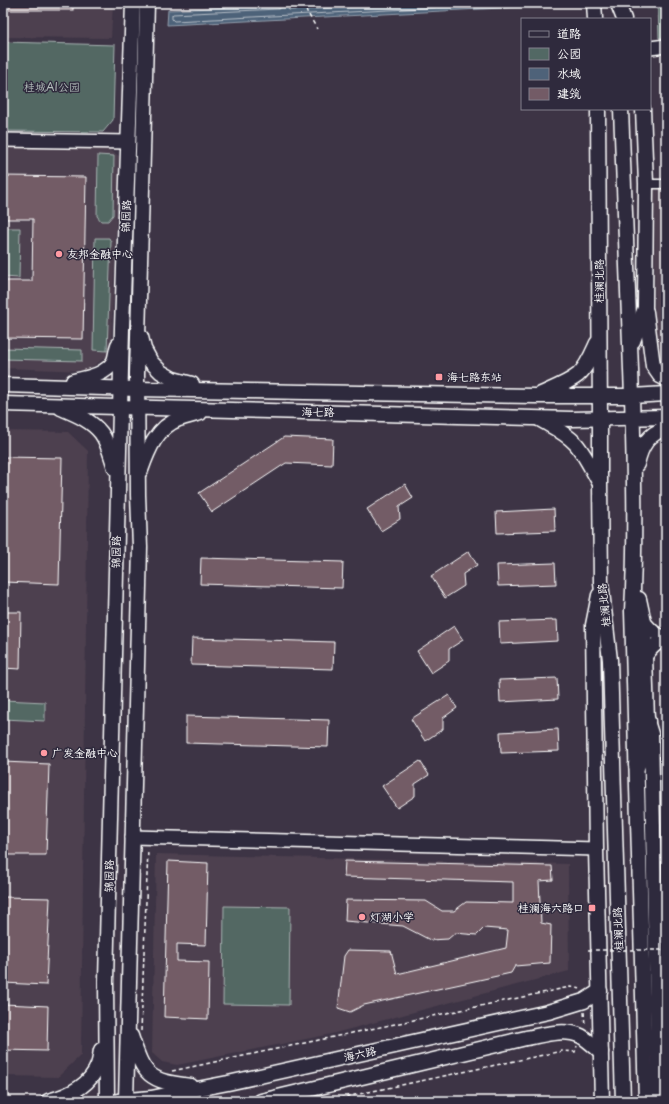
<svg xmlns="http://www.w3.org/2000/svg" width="669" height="1104" font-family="'Playpen Sans','LXGW WenKai TC',sans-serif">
  <rect width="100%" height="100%" fill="#3d3445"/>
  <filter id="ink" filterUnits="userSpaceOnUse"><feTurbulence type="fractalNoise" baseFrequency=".025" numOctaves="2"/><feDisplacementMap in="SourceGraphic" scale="8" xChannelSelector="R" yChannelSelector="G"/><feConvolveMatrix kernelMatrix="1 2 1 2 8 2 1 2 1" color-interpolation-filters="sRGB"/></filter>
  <g filter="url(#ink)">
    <!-- built -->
    <g fill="#4d404f">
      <polygon points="3,3 113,3 111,38 3,37"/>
      <polygon points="3,148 106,148 119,156 111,353 87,371 3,368"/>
      <polygon points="654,185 666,185 666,372 660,365 655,353"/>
      <polygon points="3,431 68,432 88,451 81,1055 58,1077 3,1076"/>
      <polygon points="156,854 568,864 569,971 331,1034 177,1065 162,1062 152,1053"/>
    </g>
    <!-- green -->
    <g fill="#526864" stroke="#a8b4b2">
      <polygon points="658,3 666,3 666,38 659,38"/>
      <polygon points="3,42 115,45 113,120 103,132 3,131"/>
      <polygon points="98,155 114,156 113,215 108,221 101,221 97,216"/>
      <polygon points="3,228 20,228 19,278 3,277"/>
      <polygon points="95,238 109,238 111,242 107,351 93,350"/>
      <polygon points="3,348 82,350 82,361 3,359"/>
      <polygon points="3,700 45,702 45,721 3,719"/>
      <polygon points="224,906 290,907 289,1005 223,1004"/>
    </g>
    <!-- water -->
    <polygon fill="#4e6279" stroke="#95a1af" points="322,3 541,3 541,6 167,25 168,10"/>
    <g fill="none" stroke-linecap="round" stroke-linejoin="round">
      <!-- shore -->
      <g stroke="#b8c0c9" stroke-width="1">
        <polyline points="282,3 282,7 278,9 173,14 172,15 172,19 174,21 526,3"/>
        <polyline points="287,3 287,8 289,10 429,3"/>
      </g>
    </g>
    <!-- building -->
    <g fill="#735b66" stroke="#fff">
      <rect x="3" y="3" width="70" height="7"/>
      <polygon points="3,176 86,177 83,339 3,338 3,281 32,281 33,219 3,219"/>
      <polygon points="284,437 333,439 332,465 286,463 212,512 199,493"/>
      <polygon points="3,457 62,458 59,584 3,582"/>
      <polygon points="405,484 413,498 399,507 400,519 381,531 367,509"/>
      <polygon points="554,509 555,531 497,533 496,512"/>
      <polygon points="469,551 477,565 463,574 464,586 445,598 431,576"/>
      <polygon points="201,558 343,562 342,588 200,584"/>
      <polygon points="555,563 556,584 498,586 497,565"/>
      <polygon points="3,612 21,612 20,669 3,668"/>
      <polygon points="557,620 558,641 500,644 499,622"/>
      <polygon points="454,626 463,640 449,649 449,661 431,673 417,651"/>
      <polygon points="192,638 334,642 333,669 191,665"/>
      <polygon points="557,678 558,699 500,702 499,680"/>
      <polygon points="449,695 457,708 443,718 443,729 425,741 411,719"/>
      <polygon points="186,716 329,720 328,747 186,743"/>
      <polygon points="558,729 559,751 501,753 500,732"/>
      <polygon points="420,761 429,775 415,784 415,796 397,808 382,786"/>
      <polygon points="3,762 49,764 46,855 3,855"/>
      <polygon points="168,861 208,863 206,945 177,944 177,961 209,962 208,1019 164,1017"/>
      <polygon points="345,861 552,866 553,880 539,881 541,923 551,925 550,963 515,966 511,973 364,1005 350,1012 338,1008 344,956 348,950 391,951 397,974 506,948 508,930 484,928 477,935 455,933 448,939 430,940 403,926 345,921 346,900 426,901 442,911 454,911 466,902 513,903 513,882 344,877"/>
      <polygon points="3,897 50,898 46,985 3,983"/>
      <polygon points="3,1004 48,1006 47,1051 3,1050"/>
    </g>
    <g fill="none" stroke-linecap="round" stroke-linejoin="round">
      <!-- pedestrian casing -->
      <g stroke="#fff" stroke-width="11">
        <polyline id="pedestrian" points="646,184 666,184"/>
      </g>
      <!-- tertiary casing -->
      <g stroke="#fff" stroke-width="16">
        <g id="tertiary">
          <polyline points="650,48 666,46"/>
          <polyline points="3,140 128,142"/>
          <path d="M 644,622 C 650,629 656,636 666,637"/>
          <path d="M 644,658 C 650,650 656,642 666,639"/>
          <polyline points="132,837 596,849"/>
        </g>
      </g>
      <!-- secondary casing -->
      <g stroke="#fff" stroke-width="17">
        <g id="secondary">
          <polyline points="594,3 595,19"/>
          <polyline points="618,4 624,19"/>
          <polyline points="598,109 600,418 600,483 601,583 610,660 623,1101"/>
          <path d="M 621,109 C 625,205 628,300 632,396 C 634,467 636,539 632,611 L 646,1101"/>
          <polyline points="646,312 653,366 660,376 666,379"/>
          <polyline points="141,337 144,349 151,362 161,372 173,379 192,384"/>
          <polyline points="633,341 645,308 646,184 643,109"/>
          <path d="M 73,381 C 87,378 106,375 114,361 C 116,356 116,350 118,345"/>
          <polyline points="3,385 137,389 535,396 632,396 666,394"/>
          <path d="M 541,394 C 552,389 568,383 578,375 C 587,367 592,354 597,343"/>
          <polyline points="3,404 572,419 666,417"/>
          <path d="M 61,408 C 75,414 91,420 101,433 C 108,442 111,456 115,468"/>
          <path d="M 539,419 C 551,426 566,433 576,444 C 585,455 592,469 599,482"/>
          <path d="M 637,464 C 641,446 648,434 666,428"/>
          <path d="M 141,470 C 148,450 157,427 179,419 C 185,417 193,415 200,413"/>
          <polyline points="599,595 593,625 596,849 602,1101"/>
          <polyline points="639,599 644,622 647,721 651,734 659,1101"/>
          <path d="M 131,1036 C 144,1076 148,1081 191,1086"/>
          <path d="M 48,1101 C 68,1096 90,1086 98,1065 C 100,1060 100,1055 101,1050"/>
          <polyline points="107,1101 106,981 122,328 133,3"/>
          <polyline points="118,1101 151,1098 228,1083 548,1012 584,1001 600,991"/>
          <polyline points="126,1101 140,547 138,495 137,374 147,3"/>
          <path d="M 261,1101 L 526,1038 C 543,1035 564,1028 581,1036 C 588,1040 595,1047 601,1052"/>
        </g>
      </g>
      <!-- primary casing -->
      <g stroke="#fff" stroke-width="19">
        <polyline id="primary" points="637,765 641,751 647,721"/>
      </g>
      <!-- path -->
      <g stroke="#fff" stroke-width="1.5" stroke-dasharray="4 3" stroke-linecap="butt">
        <polyline points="302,3 317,29"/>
        <polyline points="663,443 666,539"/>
        <polyline points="584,1012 585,1026"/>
        <polyline points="141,1031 148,849"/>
        <polyline points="172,1071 570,987 581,989"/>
        <polyline points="326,1101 562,1051 575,1052 577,1046"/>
      </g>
      <!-- pedestrian -->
      <use href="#pedestrian" stroke="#2f2a3d" stroke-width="8"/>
      <!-- tertiary -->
      <use href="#tertiary" stroke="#2f2a3d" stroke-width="13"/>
      <!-- secondary -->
      <use href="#secondary" stroke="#2f2a3d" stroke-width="14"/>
      <!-- primary -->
      <use href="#primary" stroke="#2f2a3d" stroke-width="16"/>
      <!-- path-bridge -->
      <polyline stroke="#fff" stroke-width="1.5" stroke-dasharray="4 3" stroke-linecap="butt" points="588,950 666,950"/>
    </g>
  </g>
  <!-- markers -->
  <g fill="#ff9aa2" stroke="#2f2a3d" stroke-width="1.5">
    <circle cx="59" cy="254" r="4"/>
    <rect x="435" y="373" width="8" height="8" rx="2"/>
    <circle cx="44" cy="753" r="4"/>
    <rect x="588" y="904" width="8" height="8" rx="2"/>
    <circle cx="362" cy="917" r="4"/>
  </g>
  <g text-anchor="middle" stroke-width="3" stroke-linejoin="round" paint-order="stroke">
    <!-- park labels -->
    <g font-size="11" fill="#b1bbb9" stroke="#2f2a3d">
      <text x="52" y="91">桂城AI公园</text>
    </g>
    <!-- street labels -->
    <g font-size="11" fill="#fff" stroke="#2f2a3d">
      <text transform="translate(126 216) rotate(-88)" y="4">锦园路</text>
      <text transform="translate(599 281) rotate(-90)" y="4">桂澜北路</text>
      <text transform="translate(318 412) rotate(1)" y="4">海七路</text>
      <text transform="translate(116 552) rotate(-89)" y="4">锦园路</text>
      <text transform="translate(604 605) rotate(-96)" y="4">桂澜北路</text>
      <text transform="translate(109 876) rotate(-89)" y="4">锦园路</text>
      <text transform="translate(618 929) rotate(-92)" y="4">桂澜北路</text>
      <text transform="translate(360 1054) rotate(-13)" y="4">海六路</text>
    </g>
    <!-- poi labels -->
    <g font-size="11" fill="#fff" stroke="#2f2a3d" text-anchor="start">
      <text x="67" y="258">友邦金融中心</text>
      <text x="447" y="381">海七路东站</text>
      <text x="52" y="757">广发金融中心</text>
      <text x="584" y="912" text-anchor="end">桂澜海六路口</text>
      <text x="370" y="921">灯湖小学</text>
    </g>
  </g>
  <!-- margin -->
  <rect width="669" height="1104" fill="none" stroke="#2f2a3d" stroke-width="16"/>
  <rect x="8" y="8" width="653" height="1088" fill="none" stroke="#fff" stroke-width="1.5" filter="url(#ink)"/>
  <!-- legend -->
  <rect x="521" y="18" width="130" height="92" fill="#2f2a3d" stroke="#827f8b"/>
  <rect x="529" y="31" width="20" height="6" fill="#2f2a3d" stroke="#827f8b"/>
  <text x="557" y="38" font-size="12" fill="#ffffff">道路</text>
  <rect x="529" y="48" width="20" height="12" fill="#526864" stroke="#827f8b"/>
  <text x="557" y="58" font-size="12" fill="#ffffff">公园</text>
  <rect x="529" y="68" width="20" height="12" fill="#4e6279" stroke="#827f8b"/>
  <text x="557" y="78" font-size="12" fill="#ffffff">水域</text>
  <rect x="529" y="88" width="20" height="12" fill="#735b66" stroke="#827f8b"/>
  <text x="557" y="98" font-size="12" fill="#ffffff">建筑</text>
</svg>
